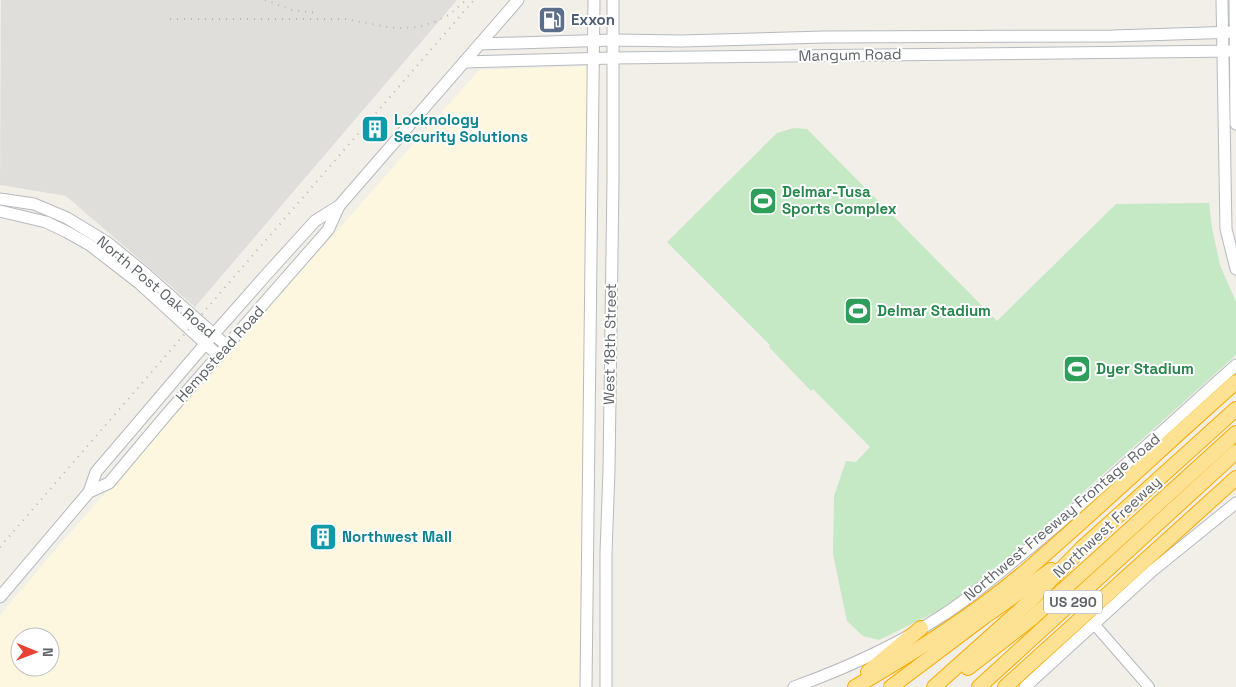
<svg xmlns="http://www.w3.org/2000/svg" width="1236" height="687" font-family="'Space Grotesk',sans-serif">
  <rect width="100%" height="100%" fill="#f1efe8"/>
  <!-- commercial -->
  <path fill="#fef7e0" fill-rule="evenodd" d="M 591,66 L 584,687 L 0,687 L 0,615 L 56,549 L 479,70 ZM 20,637 L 50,637 L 50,667 L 20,667 Z"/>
  <!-- industrial -->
  <polygon fill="#e0deda" points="1,0 457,0 195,307 66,196 0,185"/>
  <!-- green -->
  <polygon fill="#c5e8c5" points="794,128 807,129 997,321 1116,204 1209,203 1212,228 1220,265 1236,302 1236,355 1043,528 959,598 936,612 879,640 863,636 847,621 833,554 834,496 846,461 856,462 870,447 813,389 811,391 769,347 770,345 667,242 777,133"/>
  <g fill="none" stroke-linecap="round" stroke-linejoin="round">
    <!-- tertiary casing -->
    <g stroke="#b5b8bc" stroke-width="12">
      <polyline id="tertiary" points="1094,624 1149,687"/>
    </g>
    <!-- secondary casing -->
    <g stroke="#b6babf" stroke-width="13">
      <g id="secondary">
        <polyline points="1222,0 1226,229 1236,269"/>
        <polyline points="1235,0 1236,124"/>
        <polyline points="480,44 614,40 681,41 824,37 1113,36 1236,32"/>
        <polyline points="464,62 613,58 1236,51"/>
        <polyline points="0,199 34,204 67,218 108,243 147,275 227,346"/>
        <polyline points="0,211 46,222 67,232 90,245 139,283 219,356"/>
        <polyline points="89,492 109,483 167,414 328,230 339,206"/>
        <polyline points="0,597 89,492 96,472 206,343 266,275 315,221 339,206 518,0"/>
        <polyline points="586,687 594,0"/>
        <polyline points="606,687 606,553 609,470 613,180 613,0"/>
        <path d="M 794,687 C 844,669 895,646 940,617 C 969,599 995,576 1021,555 C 1095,495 1165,428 1236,365"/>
        <polyline points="1025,687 1152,571 1236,503"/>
      </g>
    </g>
    <!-- motorway casing -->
    <g stroke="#f9ab00" stroke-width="16">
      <g id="motorway">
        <polyline points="968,668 1031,619 1236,433"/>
        <polyline points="868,672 921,628"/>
        <path d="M 855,687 C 915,652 974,615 1027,570 C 1098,509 1166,444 1236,382"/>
        <polyline points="891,687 984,617 1051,570"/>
        <polyline points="934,687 1029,602 1082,548 1236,409"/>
        <polyline points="979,687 1236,452"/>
        <polyline points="1005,687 1236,478"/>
      </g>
    </g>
    <!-- tertiary -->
    <use href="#tertiary" stroke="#fff" stroke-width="10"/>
    <!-- secondary -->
    <use href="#secondary" stroke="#fff" stroke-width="11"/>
    <!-- motorway -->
    <use href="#motorway" stroke="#fde293" stroke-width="14"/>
    <!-- rail -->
    <g stroke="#b6b7b8" stroke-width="2" stroke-dasharray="1 6" stroke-linecap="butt">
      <polyline points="265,0 292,10 318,13"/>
      <polyline points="170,19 346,19 387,27 402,28 418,27 434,22 449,15 466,0"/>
      <polyline points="0,547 474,0"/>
    </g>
  </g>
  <!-- icons -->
  <defs>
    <g id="fuel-square" transform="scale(1.4375)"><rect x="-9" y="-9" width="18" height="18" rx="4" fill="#5c6f8a" stroke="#fff"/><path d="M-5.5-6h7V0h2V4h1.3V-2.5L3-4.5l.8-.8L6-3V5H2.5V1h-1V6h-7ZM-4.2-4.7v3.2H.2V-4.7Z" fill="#fff"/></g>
    <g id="building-square" transform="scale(1.4375)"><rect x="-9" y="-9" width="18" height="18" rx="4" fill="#0f9aa8" stroke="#fff"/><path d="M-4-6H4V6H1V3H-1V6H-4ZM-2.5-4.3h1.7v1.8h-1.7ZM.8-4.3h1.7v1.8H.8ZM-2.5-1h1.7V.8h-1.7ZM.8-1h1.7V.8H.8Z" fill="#fff"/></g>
    <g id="stadium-square" transform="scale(1.4375)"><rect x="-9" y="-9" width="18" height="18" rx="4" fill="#2e9e5b" stroke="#fff"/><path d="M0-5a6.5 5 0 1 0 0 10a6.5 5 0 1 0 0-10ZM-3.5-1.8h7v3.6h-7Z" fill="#fff"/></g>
  </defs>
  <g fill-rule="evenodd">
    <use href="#fuel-square" x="552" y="20"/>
    <use href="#building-square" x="375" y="129"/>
    <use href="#stadium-square" x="763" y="201"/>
    <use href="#stadium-square" x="858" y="311"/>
    <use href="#stadium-square" x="1077" y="369"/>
    <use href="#building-square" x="323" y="537"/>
  </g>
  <g text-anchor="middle" stroke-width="4" stroke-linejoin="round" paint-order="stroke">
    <!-- shield labels -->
    <rect fill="#fff" stroke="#8f9295" stroke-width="1" x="1044" y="590.5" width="58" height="23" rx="4"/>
    <g font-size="14" font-weight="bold" fill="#5f6368">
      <text x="1073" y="607">US 290</text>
    </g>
    <!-- service labels -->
    <g font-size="15" font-weight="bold" fill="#4e5e75" stroke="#fff" text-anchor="start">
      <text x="571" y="25">Exxon</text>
    </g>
    <!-- street labels -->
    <g font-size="15" fill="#5f6368" stroke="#fff">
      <text transform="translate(850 55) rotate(-1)" y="5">Mangum Road</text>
      <text transform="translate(156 287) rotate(40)" y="5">North Post Oak Road</text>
      <text transform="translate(610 344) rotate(-89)" y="5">West 18th Street</text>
      <text transform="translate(220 354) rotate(-48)" y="5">Hempstead Road</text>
      <text transform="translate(1062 517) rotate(-40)" y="5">Northwest Freeway Frontage Road</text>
      <text transform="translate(1107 527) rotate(-43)" y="5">Northwest Freeway</text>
    </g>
    <!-- culture labels -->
    <g font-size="15" font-weight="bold" fill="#0d838f" stroke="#fff" text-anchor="start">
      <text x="394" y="125">Locknology<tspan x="394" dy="17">Security Solutions</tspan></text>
      <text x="342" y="542">Northwest Mall</text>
    </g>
    <!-- leisure labels -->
    <g font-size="15" font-weight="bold" fill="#27864d" stroke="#fff" text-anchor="start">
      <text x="782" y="197">Delmar-Tusa<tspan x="782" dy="17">Sports Complex</tspan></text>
      <text x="877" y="316">Delmar Stadium</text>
      <text x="1096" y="374">Dyer Stadium</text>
    </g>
  </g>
  <!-- north arrow -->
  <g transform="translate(35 652) rotate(91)"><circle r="24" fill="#ffffff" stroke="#bfc1c3"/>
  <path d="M0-4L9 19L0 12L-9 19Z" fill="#ea4335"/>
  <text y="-8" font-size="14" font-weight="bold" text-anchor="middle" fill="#5f6368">N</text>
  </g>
</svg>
